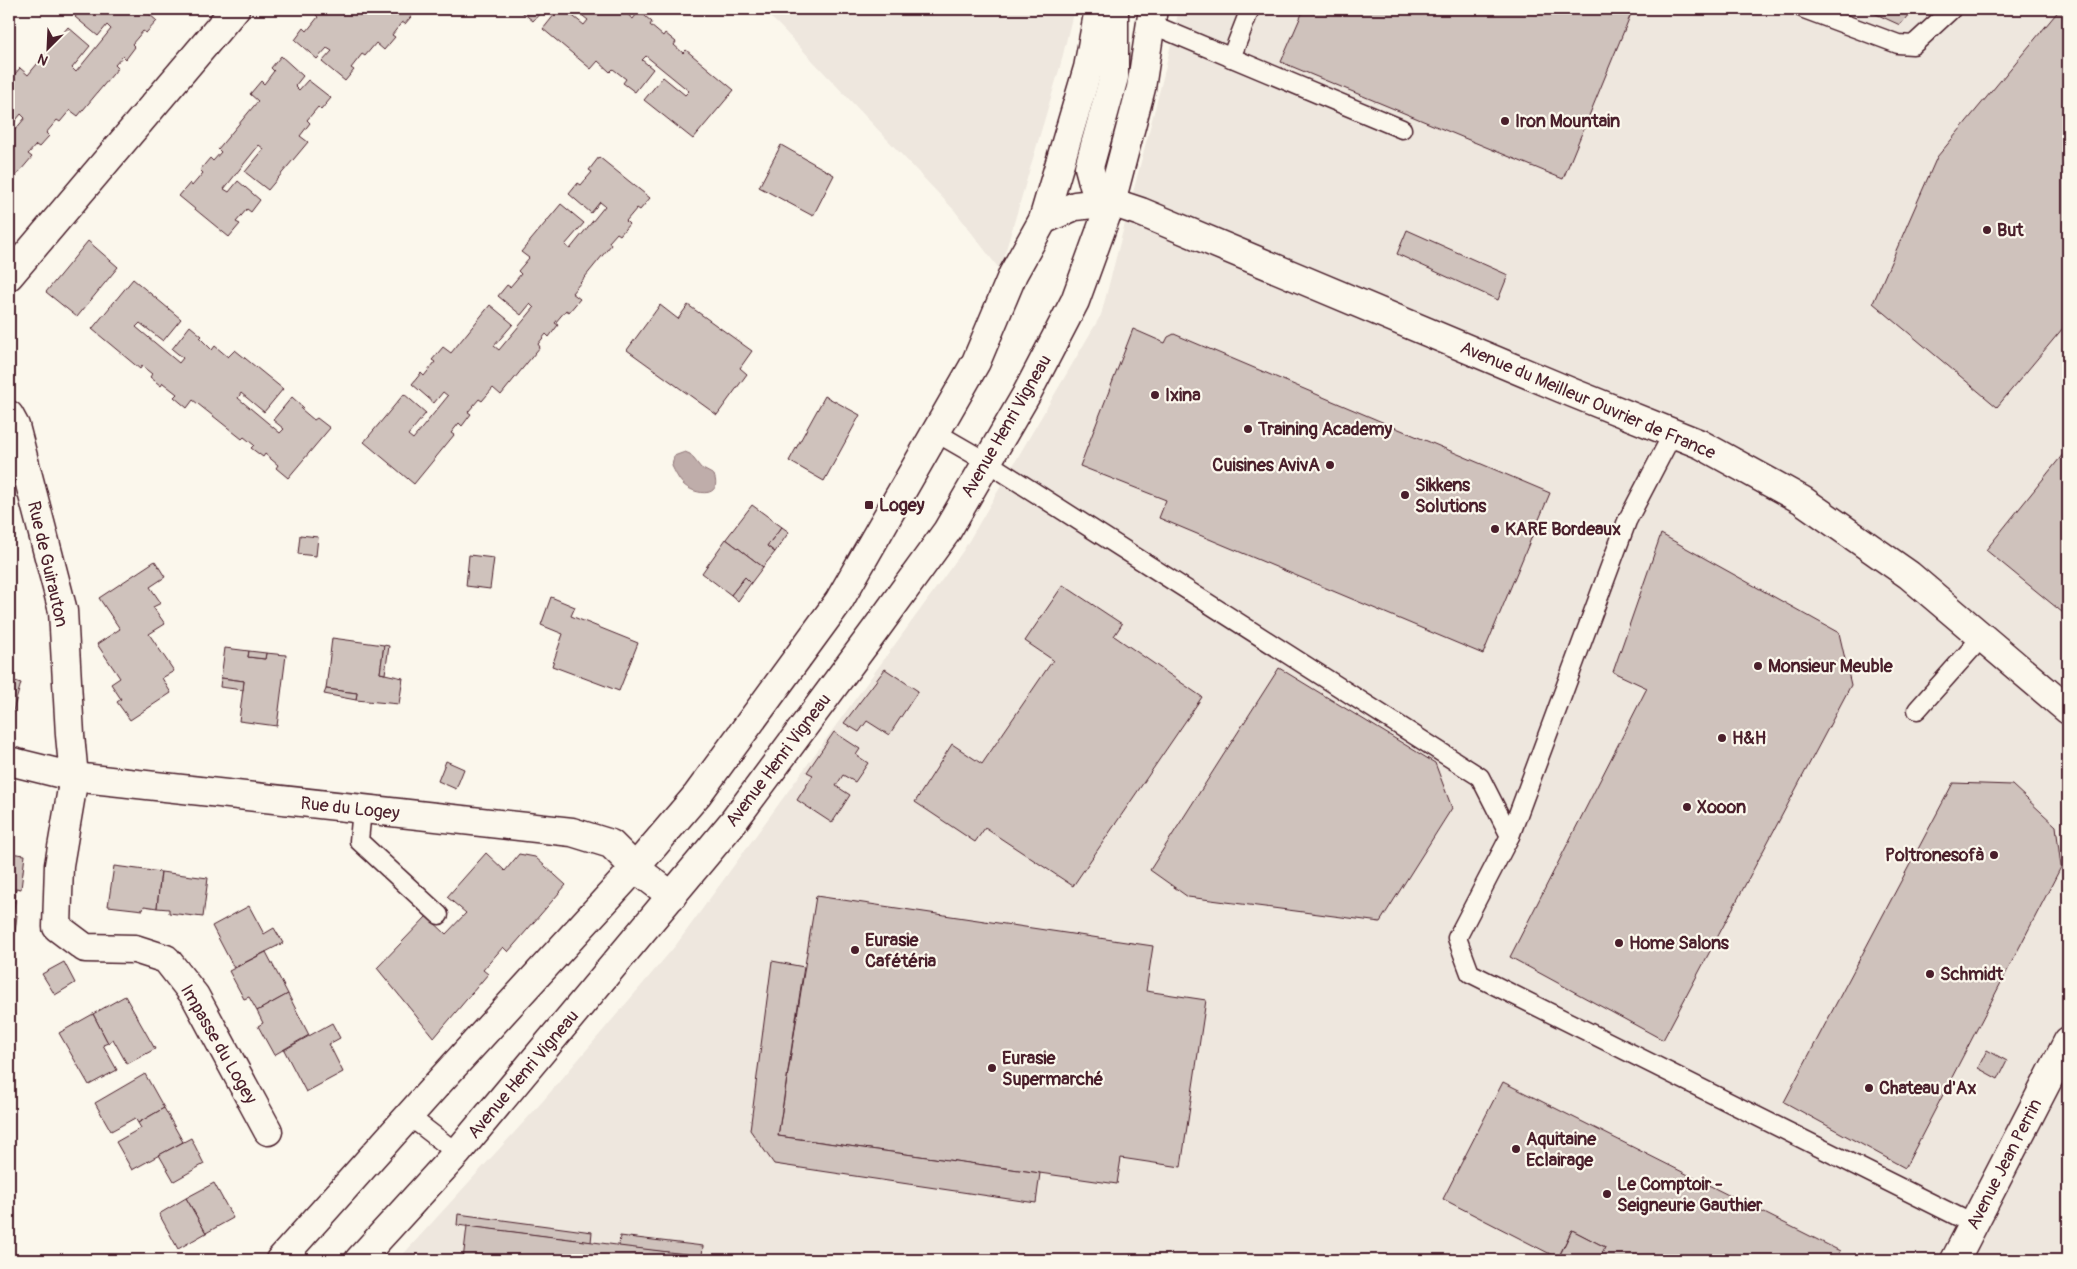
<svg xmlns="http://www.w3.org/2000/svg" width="2077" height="1269" font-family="Pangolin,sans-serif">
  <rect width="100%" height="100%" fill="#fbf7ec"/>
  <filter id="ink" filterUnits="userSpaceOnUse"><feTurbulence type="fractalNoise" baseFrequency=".02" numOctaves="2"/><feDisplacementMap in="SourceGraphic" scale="10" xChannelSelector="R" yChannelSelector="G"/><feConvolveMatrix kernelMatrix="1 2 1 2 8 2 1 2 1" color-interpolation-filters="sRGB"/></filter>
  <g filter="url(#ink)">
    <!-- built -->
    <g fill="#eee7de">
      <polygon points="760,9 1074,9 1060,67 1000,270 955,211 777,23"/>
      <polygon points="1179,9 2068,9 2068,1260 398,1260 542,1102 676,945 963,551 1101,315 1165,70"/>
    </g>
    <!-- water -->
    <path fill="#bfadaa" stroke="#907477" d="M 685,452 L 690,454 L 701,468 L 714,475 C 723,499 694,495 683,484 C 678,479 675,472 672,466 L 674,456 Z"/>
    <!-- building -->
    <g fill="#cfc2bc" stroke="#4a1f2b">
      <polygon points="82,9 154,9 149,14 157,21 146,33 143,31 132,44 135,47 126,59 123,56 115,65 118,68 78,116 70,110 60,122 57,120 46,133 49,136 39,147 36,145 28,154 32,157 9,184 9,137 25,118 21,114 12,125 9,122 9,88 12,84 9,81 20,68 28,75 68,27 90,46 72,68 76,72 111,29 107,25 98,36 75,17"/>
      <polygon points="321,9 410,9 415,12 405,24 402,22 392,35 395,37 384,50 376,43 365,56 362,54 351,68 354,70 345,81 322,62 332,51 327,48 317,59 295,40 304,28 307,31 318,17 316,15"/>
      <polygon points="524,9 544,9 533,21 522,12"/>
      <polygon points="559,9 564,9 584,25 588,20 574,9 621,9 633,19 639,11 652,22 650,25 663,36 665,33 676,42 674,45 683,53 686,50 734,90 693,139 644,100 663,77 685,95 689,91 646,56 642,60 653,69 635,92 623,83 626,79 613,69 610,72 598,61 591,69 543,29"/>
      <polygon points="1304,9 1633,9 1563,179 1281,62"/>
      <polygon points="1865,9 1913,9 1900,25"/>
      <polygon points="2060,9 2068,14 2068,322 1997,407 1873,303 1937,157"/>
      <polygon points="281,56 303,76 295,86 299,90 308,80 331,98 321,110 318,107 307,120 310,123 300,136 308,142 268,190 245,172 264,149 259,145 224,189 229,192 238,181 260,200 251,212 247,209 236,222 240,224 229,237 179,196 190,183 192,186 203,173 200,170 210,158 213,161 221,152 218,149 258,101 250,94 261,81 264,84 274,71 271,68"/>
      <polygon points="781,145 834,175 813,216 759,187"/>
      <polygon points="599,157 650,198 640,210 637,208 626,221 629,224 620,235 617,233 609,242 611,245 572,293 580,299 569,312 566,310 555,323 558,325 549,337 546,334 538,344 540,347 501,395 493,388 482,401 479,399 468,412 471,414 462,426 459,423 451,433 454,435 414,484 364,442 404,394 426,413 408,435 413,439 448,396 443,392 434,403 412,384 421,373 424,376 435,362 432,360 443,347 451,353 490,305 513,324 494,346 499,350 534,308 530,304 521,315 498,296 507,285 510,287 521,274 518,271 529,258 521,252 561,204 584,223 565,245 570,249 605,206 600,202 591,213 569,194 578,183 581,185 592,172 589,170"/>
      <polygon points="1407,230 1508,275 1498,300 1397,254"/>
      <polygon points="88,241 118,267 77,317 46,292"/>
      <polygon points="133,279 181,319 163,341 140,323 136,327 179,363 183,358 172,349 190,326 202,336 200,338 212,350 215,346 228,357 235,350 283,389 264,412 241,393 238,398 280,433 284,429 273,420 292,397 303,407 301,409 314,420 317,418 330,428 288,478 276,468 278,465 265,454 263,457 251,448 254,445 244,437 242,439 193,400 187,408 174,397 177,394 163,383 161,386 150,377 152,374 142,366 140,369 92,329"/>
      <polygon points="660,305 678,319 688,305 752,351 740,368 747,374 717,415 627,350"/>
      <polygon points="1133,329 1165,343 1168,337 1174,334 1550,493 1483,654 1159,518 1166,500 1080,466"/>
      <polygon points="825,396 860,415 824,481 789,461"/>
      <polygon points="2068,448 2068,617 1986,550"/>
      <polygon points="752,505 782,527 767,546 775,552 763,567 726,539"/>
      <polygon points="782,527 789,532 775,552 767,546"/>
      <polygon points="1661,534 1839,633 1851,685 1663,1040 1510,957 1647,688 1613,672"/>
      <polygon points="300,535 318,537 316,556 298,554"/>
      <polygon points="726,539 763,567 751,583 745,577 731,595 702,573"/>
      <polygon points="469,555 494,558 490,589 466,586"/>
      <polygon points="155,561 165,577 150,587 161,603 153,607 165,624 149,634 174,671 162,678 171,693 130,720 117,702 121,699 111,684 120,678 97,644 120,629 99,598"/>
      <polygon points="745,577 751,583 738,601 731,595"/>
      <polygon points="1063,585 1122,624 1114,636 1202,697 1073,886 985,828 975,842 915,802 952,744 982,764 1053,660 1025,641"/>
      <polygon points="551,597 575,607 571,616 638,643 619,691 552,666 563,634 541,625"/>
      <polygon points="332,638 384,645 380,673 403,678 399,704 356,700 357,693 326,689"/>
      <polygon points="384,645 389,646 385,674 380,673"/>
      <polygon points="225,648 249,651 248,657 265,659 266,653 286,655 277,726 239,721 244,681 221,678"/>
      <polygon points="249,651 266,653 265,659 248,657"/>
      <polygon points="1279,668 1435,763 1452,808 1380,922 1188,897 1150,870"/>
      <polygon points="885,669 918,691 889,735 867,721 859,732 844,723"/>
      <polygon points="221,678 244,681 243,690 220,687"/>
      <polygon points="9,679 21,683 13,711 9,709"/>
      <polygon points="326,689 357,693 356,700 324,694"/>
      <polygon points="834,732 860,749 856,755 868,763 855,782 843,775 836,786 850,795 832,823 797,800 813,775 807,772"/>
      <polygon points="446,761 464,769 456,789 438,781"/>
      <polygon points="1953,783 2012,785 2056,826 2061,867 1905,1168 1784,1102"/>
      <polygon points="9,853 25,855 21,889 16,888 15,902 9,901"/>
      <polygon points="486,853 505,871 519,854 535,857 566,885 508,952 503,947 483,970 488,974 434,1038 377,968 427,916 446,934 466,913 447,897"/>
      <polygon points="114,866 161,872 157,908 144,906 143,910 108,906"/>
      <polygon points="161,872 208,878 203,917 169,913 169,909 157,908"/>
      <polygon points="816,896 1153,946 1146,991 1206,1000 1181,1167 1121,1158 1117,1184 778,1136"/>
      <polygon points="9,901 15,902 13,915 17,915 13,950 9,950"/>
      <polygon points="249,906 264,934 274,928 283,943 234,968 212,926"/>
      <polygon points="266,952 288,994 257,1011 249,997 244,999 229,971"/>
      <polygon points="772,961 804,967 778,1136 1040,1173 1036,1203 774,1164 750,1130"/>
      <polygon points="64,962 75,983 55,995 42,974"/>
      <polygon points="288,994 309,1035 274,1055 258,1026 263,1023 257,1011"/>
      <polygon points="125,996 155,1049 127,1064 113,1039 108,1043 93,1014"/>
      <polygon points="93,1014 108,1043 103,1045 117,1070 89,1085 59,1033"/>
      <polygon points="332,1023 340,1038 329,1044 343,1072 306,1092 284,1050"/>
      <polygon points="1987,1050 2007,1061 1998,1079 1978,1068"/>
      <polygon points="145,1074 164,1108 138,1123 135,1118 111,1131 95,1103"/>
      <polygon points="1503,1082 1840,1251 1835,1260 1599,1260 1605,1247 1572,1230 1558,1258 1443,1199"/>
      <polygon points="164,1108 183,1142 132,1170 116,1142 141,1128 138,1123"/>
      <polygon points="191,1138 204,1164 174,1181 159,1155"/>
      <polygon points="214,1183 233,1218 206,1233 186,1198"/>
      <polygon points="186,1198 206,1233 178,1249 159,1214"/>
      <polygon points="458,1214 592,1232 591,1242 457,1225"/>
      <polygon points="467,1226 711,1257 710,1260 463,1260"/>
      <polygon points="1572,1230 1605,1247 1599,1260 1558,1259"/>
      <polygon points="620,1236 703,1246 702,1256 619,1246"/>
    </g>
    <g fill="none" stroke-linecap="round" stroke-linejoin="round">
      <!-- service casing -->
      <g stroke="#4a1f2b" stroke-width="21">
        <g id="service">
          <polyline points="1804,9 1898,44 1913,45 1952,9"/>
          <polyline points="1151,24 1402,129"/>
          <polyline points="1231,58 1250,9"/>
          <polyline points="935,432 987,462 1480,777 1510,836 1457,938 1470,973 1973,1224"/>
          <polyline points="1917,710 1982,637"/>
          <polyline points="362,809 359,841 439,915"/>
          <polyline points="1510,836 1627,521 1673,433"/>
          <polyline points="409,1116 457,1153"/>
        </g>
      </g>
      <!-- minor casing -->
      <g stroke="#4a1f2b" stroke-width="31">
        <g id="minor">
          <polyline points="1114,9 1114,77 1089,167 1094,186 1111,202 1141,212 1573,393 1700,444 1802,500 1909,575 2068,710"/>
          <polyline points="1043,220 1075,206 1111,202"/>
          <polyline points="9,276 235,9"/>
          <polyline points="9,415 15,426 63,611 70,735 74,777 59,865 57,927 85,948 135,949 166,959 195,996 268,1131"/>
          <polyline points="9,761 74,777 572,832 611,844 635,868 672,896"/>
          <polyline points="1955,1260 2068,1041"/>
        </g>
      </g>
      <!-- tertiary casing -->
      <g stroke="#4a1f2b" stroke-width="31">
        <g id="tertiary">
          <polyline points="280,1260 440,1081 635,868 697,795 839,601 976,362 1013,274 1043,220 1088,68 1099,9"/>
          <polyline points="359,1260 457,1153 733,822 876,629 947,531 1026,395 1075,301 1111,202 1141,88 1153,9"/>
        </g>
      </g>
      <!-- service -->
      <use href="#service" stroke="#fbf7ec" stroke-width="18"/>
      <!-- minor -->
      <use href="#minor" stroke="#fbf7ec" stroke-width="28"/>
      <!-- tertiary -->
      <use href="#tertiary" stroke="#fbf7ec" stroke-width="28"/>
    </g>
  </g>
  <!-- markers -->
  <g fill="#4a1f2b" stroke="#fbf7ec" stroke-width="2">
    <circle cx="1505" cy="121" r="5"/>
    <circle cx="1987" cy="230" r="5"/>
    <circle cx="1155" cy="395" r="5"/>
    <circle cx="1248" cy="429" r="5"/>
    <circle cx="1330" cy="465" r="5"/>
    <circle cx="1405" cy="495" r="5"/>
    <rect x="864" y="500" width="10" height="10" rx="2.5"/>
    <circle cx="1495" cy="529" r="5"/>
    <circle cx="1758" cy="666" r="5"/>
    <circle cx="1722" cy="738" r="5"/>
    <circle cx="1687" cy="807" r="5"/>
    <circle cx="1994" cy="855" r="5"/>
    <circle cx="1619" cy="943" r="5"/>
    <circle cx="855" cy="950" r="5"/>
    <circle cx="1930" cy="974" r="5"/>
    <circle cx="992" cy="1068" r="5"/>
    <circle cx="1869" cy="1088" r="5"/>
    <circle cx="1516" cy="1149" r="5"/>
    <circle cx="1607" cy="1194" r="5"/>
  </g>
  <g text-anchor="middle" stroke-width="4.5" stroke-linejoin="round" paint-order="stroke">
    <!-- poi labels -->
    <g font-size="18" font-weight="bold" fill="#4a1f2b" stroke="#fbf7ec" text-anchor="start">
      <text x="1515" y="127">Iron Mountain</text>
      <text x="1997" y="236">But</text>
      <text x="1165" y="401">Ixina</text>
      <text x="1258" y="435">Training Academy</text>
      <text x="1320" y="471" text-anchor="end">Cuisines AvivA</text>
      <text x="1415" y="491">Sikkens<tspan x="1415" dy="21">Solutions</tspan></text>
      <text x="879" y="511">Logey</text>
      <text x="1505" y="535">KARE Bordeaux</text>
      <text x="1768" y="672">Monsieur Meuble</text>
      <text x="1732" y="744">H&amp;H</text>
      <text x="1697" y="813">Xooon</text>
      <text x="1984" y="861" text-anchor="end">Poltronesofà</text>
      <text x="865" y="946">Eurasie<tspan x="865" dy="21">Cafétéria</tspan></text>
      <text x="1629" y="949">Home Salons</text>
      <text x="1940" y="980">Schmidt</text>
      <text x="1002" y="1064">Eurasie<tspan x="1002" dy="21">Supermarché</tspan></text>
      <text x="1879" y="1094">Chateau d'Ax</text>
      <text x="1526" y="1145">Aquitaine<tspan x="1526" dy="21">Eclairage</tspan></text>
      <text x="1617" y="1190">Le Comptoir -<tspan x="1617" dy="21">Seigneurie Gauthier</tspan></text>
    </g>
    <!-- street labels -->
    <g font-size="18" fill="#4a1f2b" stroke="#fbf7ec">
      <text transform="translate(1588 400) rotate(23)" y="6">Avenue du Meilleur Ouvrier de France</text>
      <text transform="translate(1006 426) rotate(-60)" y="6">Avenue Henri Vigneau</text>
      <text transform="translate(48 564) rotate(77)" y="6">Rue de Guirauton</text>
      <text transform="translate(778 760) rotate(-53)" y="6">Avenue Henri Vigneau</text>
      <text transform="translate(350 808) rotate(6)" y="6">Rue du Logey</text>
      <text transform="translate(219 1044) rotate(60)" y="6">Impasse du Logey</text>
      <text transform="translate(523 1074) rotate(-50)" y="6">Avenue Henri Vigneau</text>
      <text transform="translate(2004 1164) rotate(-63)" y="6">Avenue Jean Perrin</text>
    </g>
  </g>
  <!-- margin -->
  <rect width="2077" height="1269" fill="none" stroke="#fbf7ec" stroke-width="30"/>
  <rect x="15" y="15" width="2047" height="1239" fill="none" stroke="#4a1f2b" stroke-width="2" filter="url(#ink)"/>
  <!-- north arrow -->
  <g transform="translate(48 48) rotate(204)" stroke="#fbf7ec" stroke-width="4" paint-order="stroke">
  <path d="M0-4L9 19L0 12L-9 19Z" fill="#4a1f2b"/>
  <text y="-8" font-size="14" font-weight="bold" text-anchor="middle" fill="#4a1f2b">N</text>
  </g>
</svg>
